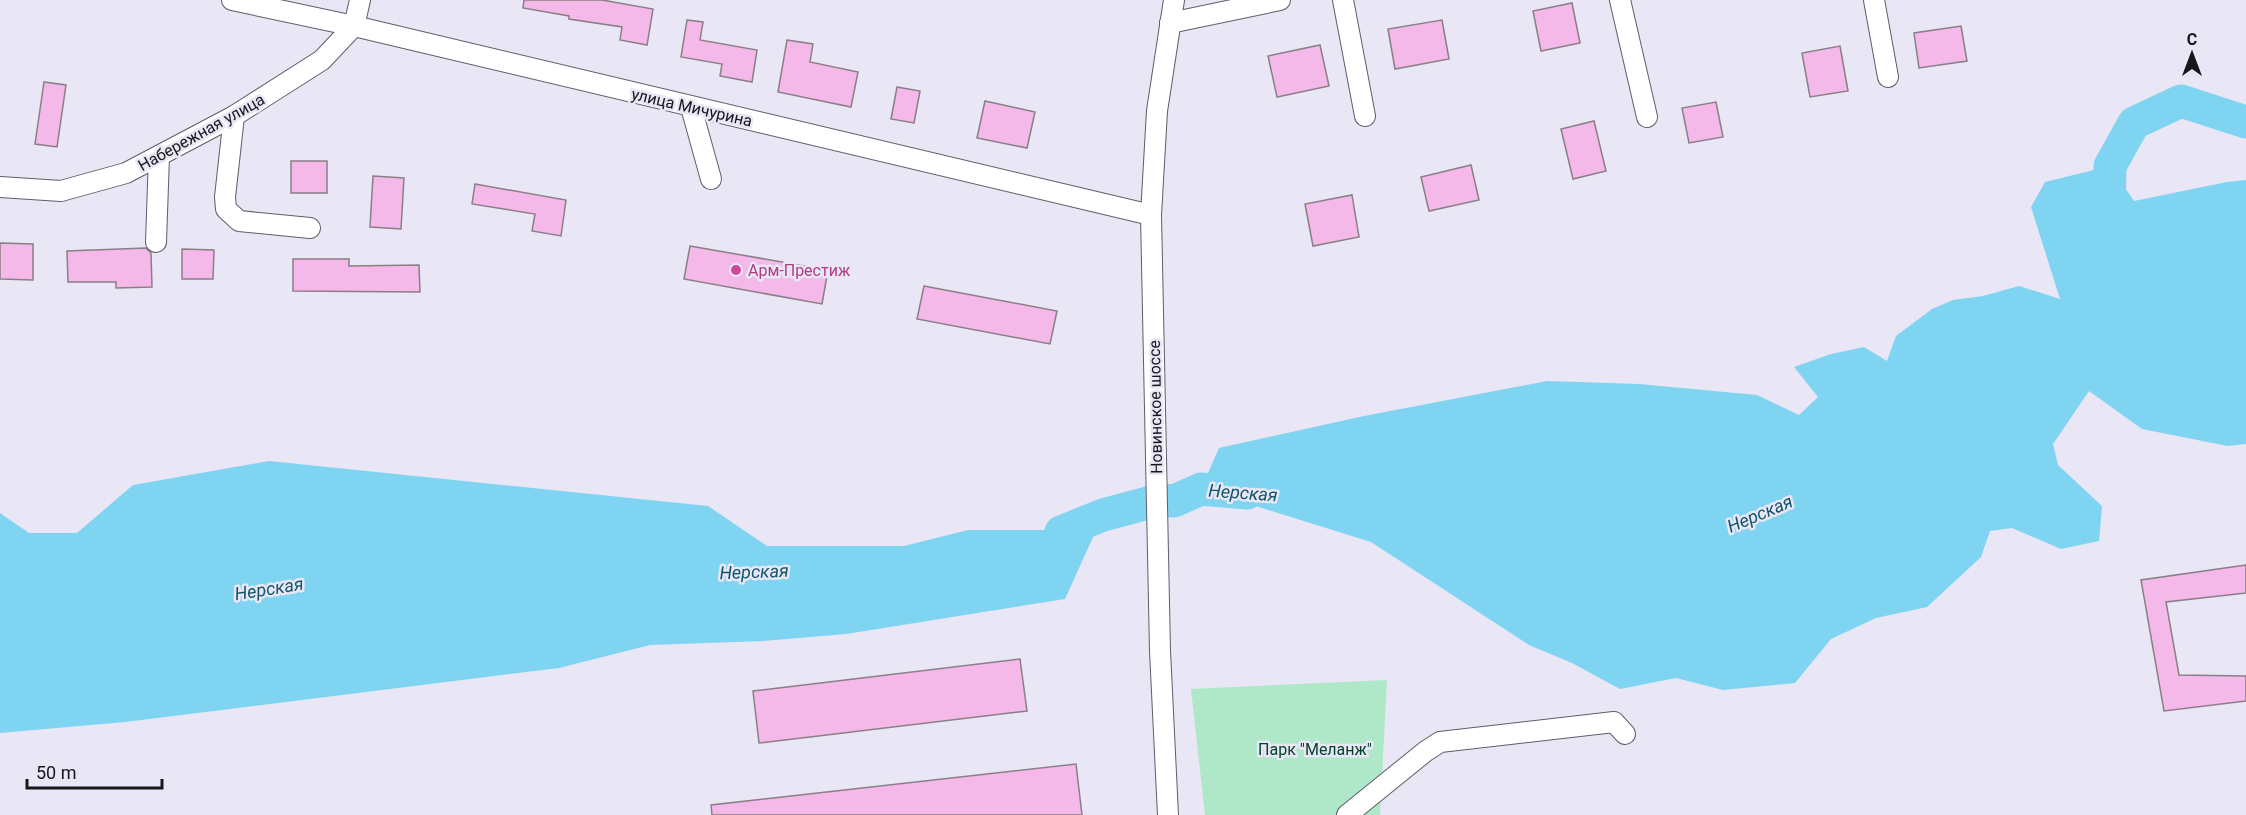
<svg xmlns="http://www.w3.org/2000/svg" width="2246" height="815" font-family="Roboto,sans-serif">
  <rect width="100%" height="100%" fill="#e9e6f5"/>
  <!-- green -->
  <polygon fill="#aee8c9" points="1387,680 1380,815 1205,815 1191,689"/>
  <!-- water -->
  <g fill="#7fd4f2">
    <polygon points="2110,166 2134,201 2227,182 2246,180 2246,444 2228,446 2142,429 2089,391 2053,444 2058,465 2102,506 2099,541 2061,549 2012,528 1990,531 1981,557 1927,607 1876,618 1831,639 1795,683 1723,690 1676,678 1620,689 1572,663 1529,645 1371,542 1201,489 1219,448 1364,416 1547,381 1639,384 1757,395 1799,415 1818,397 1794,367 1831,354 1864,347 1887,361 1896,336 1932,309 1953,300 1983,296 2019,286 2060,299 2031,207 2045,182"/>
    <polygon points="269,461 708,506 767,546 904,546 968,530 1058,530 1103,515 1065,599 846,634 763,641 650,645 559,668 125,722 0,733 0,513 29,533 77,533 133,485"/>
  </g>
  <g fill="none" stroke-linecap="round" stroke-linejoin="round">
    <!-- river -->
    <g stroke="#7fd4f2" stroke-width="33">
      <polyline points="2109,211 2110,166 2134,123 2181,101 2246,122"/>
      <polyline points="1061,532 1103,515 1159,500 1174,501 1201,489 1247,493"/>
    </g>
  </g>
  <!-- building -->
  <g fill="#f4b9e9" stroke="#8a7e87" stroke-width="1.5">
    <polygon points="524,0 602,0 653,9 647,45 620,40 622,27 569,19 569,16 523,8"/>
    <polygon points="1572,3 1580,43 1541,51 1533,11"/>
    <polygon points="687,20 703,22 700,40 757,50 752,82 720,76 722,64 681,57"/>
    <polygon points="1442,20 1449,59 1395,69 1388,29"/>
    <polygon points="1961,26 1967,61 1919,68 1914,33"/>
    <polygon points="787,40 813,44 810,62 858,72 851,107 778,92"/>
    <polygon points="1320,45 1329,86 1277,97 1268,56"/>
    <polygon points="1840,46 1848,91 1810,97 1802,53"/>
    <polygon points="44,82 66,85 57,147 35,144"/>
    <polygon points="897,87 920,91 914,123 891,119"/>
    <polygon points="985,101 1035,112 1027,148 977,138"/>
    <polygon points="1716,102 1723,137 1689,143 1682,108"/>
    <polygon points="1594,121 1606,171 1573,179 1561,129"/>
    <rect x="291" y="161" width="36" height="32"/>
    <polygon points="1471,165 1479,200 1429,211 1421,177"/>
    <polygon points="373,176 404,178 401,229 370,227"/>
    <polygon points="475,184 566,200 561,236 532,231 535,214 472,204"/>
    <polygon points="1352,195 1359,237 1313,246 1305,204"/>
    <polygon points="0,243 33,244 33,280 0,279"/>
    <polygon points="690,246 828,270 822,304 684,279"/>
    <polygon points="146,248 151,253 152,287 116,288 116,282 68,282 67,251"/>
    <polygon points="182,249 214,250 213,279 182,279"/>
    <polygon points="293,259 349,259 349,266 419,265 420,292 293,291"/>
    <polygon points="924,286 1057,311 1050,344 917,319"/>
    <polygon points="2246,565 2246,593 2166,602 2179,675 2246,676 2246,701 2164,711 2141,580"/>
    <polygon points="1020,659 1027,711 759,743 753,691"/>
    <polygon points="1076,764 1082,815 712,815 711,805"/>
  </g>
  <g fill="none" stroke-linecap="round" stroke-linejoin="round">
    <!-- minor casing -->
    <g stroke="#605d6a" stroke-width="22">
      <g id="minor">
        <polyline points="232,0 354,26 1151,215"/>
        <polyline points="1343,0 1365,116"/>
        <polyline points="1620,0 1647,117"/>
        <polyline points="1874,0 1888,77"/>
        <polyline points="1170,23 1280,0"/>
        <polyline points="691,107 711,179"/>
        <polyline points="234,116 225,197 226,209 239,221 310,228"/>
        <polyline points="0,187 61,191 126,173 234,116 322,60 354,26 360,0"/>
        <polyline points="156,242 159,156"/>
        <polyline points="1168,815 1160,651 1151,215 1157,111 1174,0"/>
        <polyline points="1347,815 1426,751 1440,742 1614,722 1625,734"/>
      </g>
    </g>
    <!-- minor -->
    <use href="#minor" stroke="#fff" stroke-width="20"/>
  </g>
  <!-- markers -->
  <circle fill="#d1479c" stroke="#e9e6f5" stroke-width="2" cx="736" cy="270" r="6"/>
  <g text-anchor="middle" stroke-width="5" stroke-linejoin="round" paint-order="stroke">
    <!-- street labels -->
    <g font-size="16" fill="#17161b" stroke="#e9e6f5">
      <text transform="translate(692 107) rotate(13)" y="6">улица Мичурина</text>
      <text transform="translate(201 132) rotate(-29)" y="6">Набережная улица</text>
      <text transform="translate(1155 407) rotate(-91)" y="6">Новинское шоссе</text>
    </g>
    <!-- hotel labels -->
    <g font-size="16" fill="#b23c85" stroke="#e9e6f5" text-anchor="start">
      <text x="748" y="276">Арм-Престиж</text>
    </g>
    <!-- park labels -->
    <g font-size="16" fill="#03432a" stroke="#e9e6f5">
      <text x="1315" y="755">Парк "Меланж"</text>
    </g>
    <!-- water labels -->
    <g font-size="18" font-style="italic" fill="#0f566b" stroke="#e9e6f5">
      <text transform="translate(1243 493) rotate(4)" y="6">Нерская</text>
      <text transform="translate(1760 514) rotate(-23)" y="6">Нерская</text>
      <text transform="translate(754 572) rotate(-2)" y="6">Нерская</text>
      <text transform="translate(269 589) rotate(-9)" y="6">Нерская</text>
    </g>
  </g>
  <!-- north arrow -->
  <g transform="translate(2192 54)" stroke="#e9e6f5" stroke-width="4.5" paint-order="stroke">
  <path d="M0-4.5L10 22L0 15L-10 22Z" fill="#17161b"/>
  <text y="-9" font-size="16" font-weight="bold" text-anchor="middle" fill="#17161b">С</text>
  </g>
  <!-- scale -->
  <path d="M27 779v9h135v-9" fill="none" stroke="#17161b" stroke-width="3"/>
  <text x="36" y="779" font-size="18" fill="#17161b" stroke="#e9e6f5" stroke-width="4.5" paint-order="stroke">50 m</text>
</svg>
